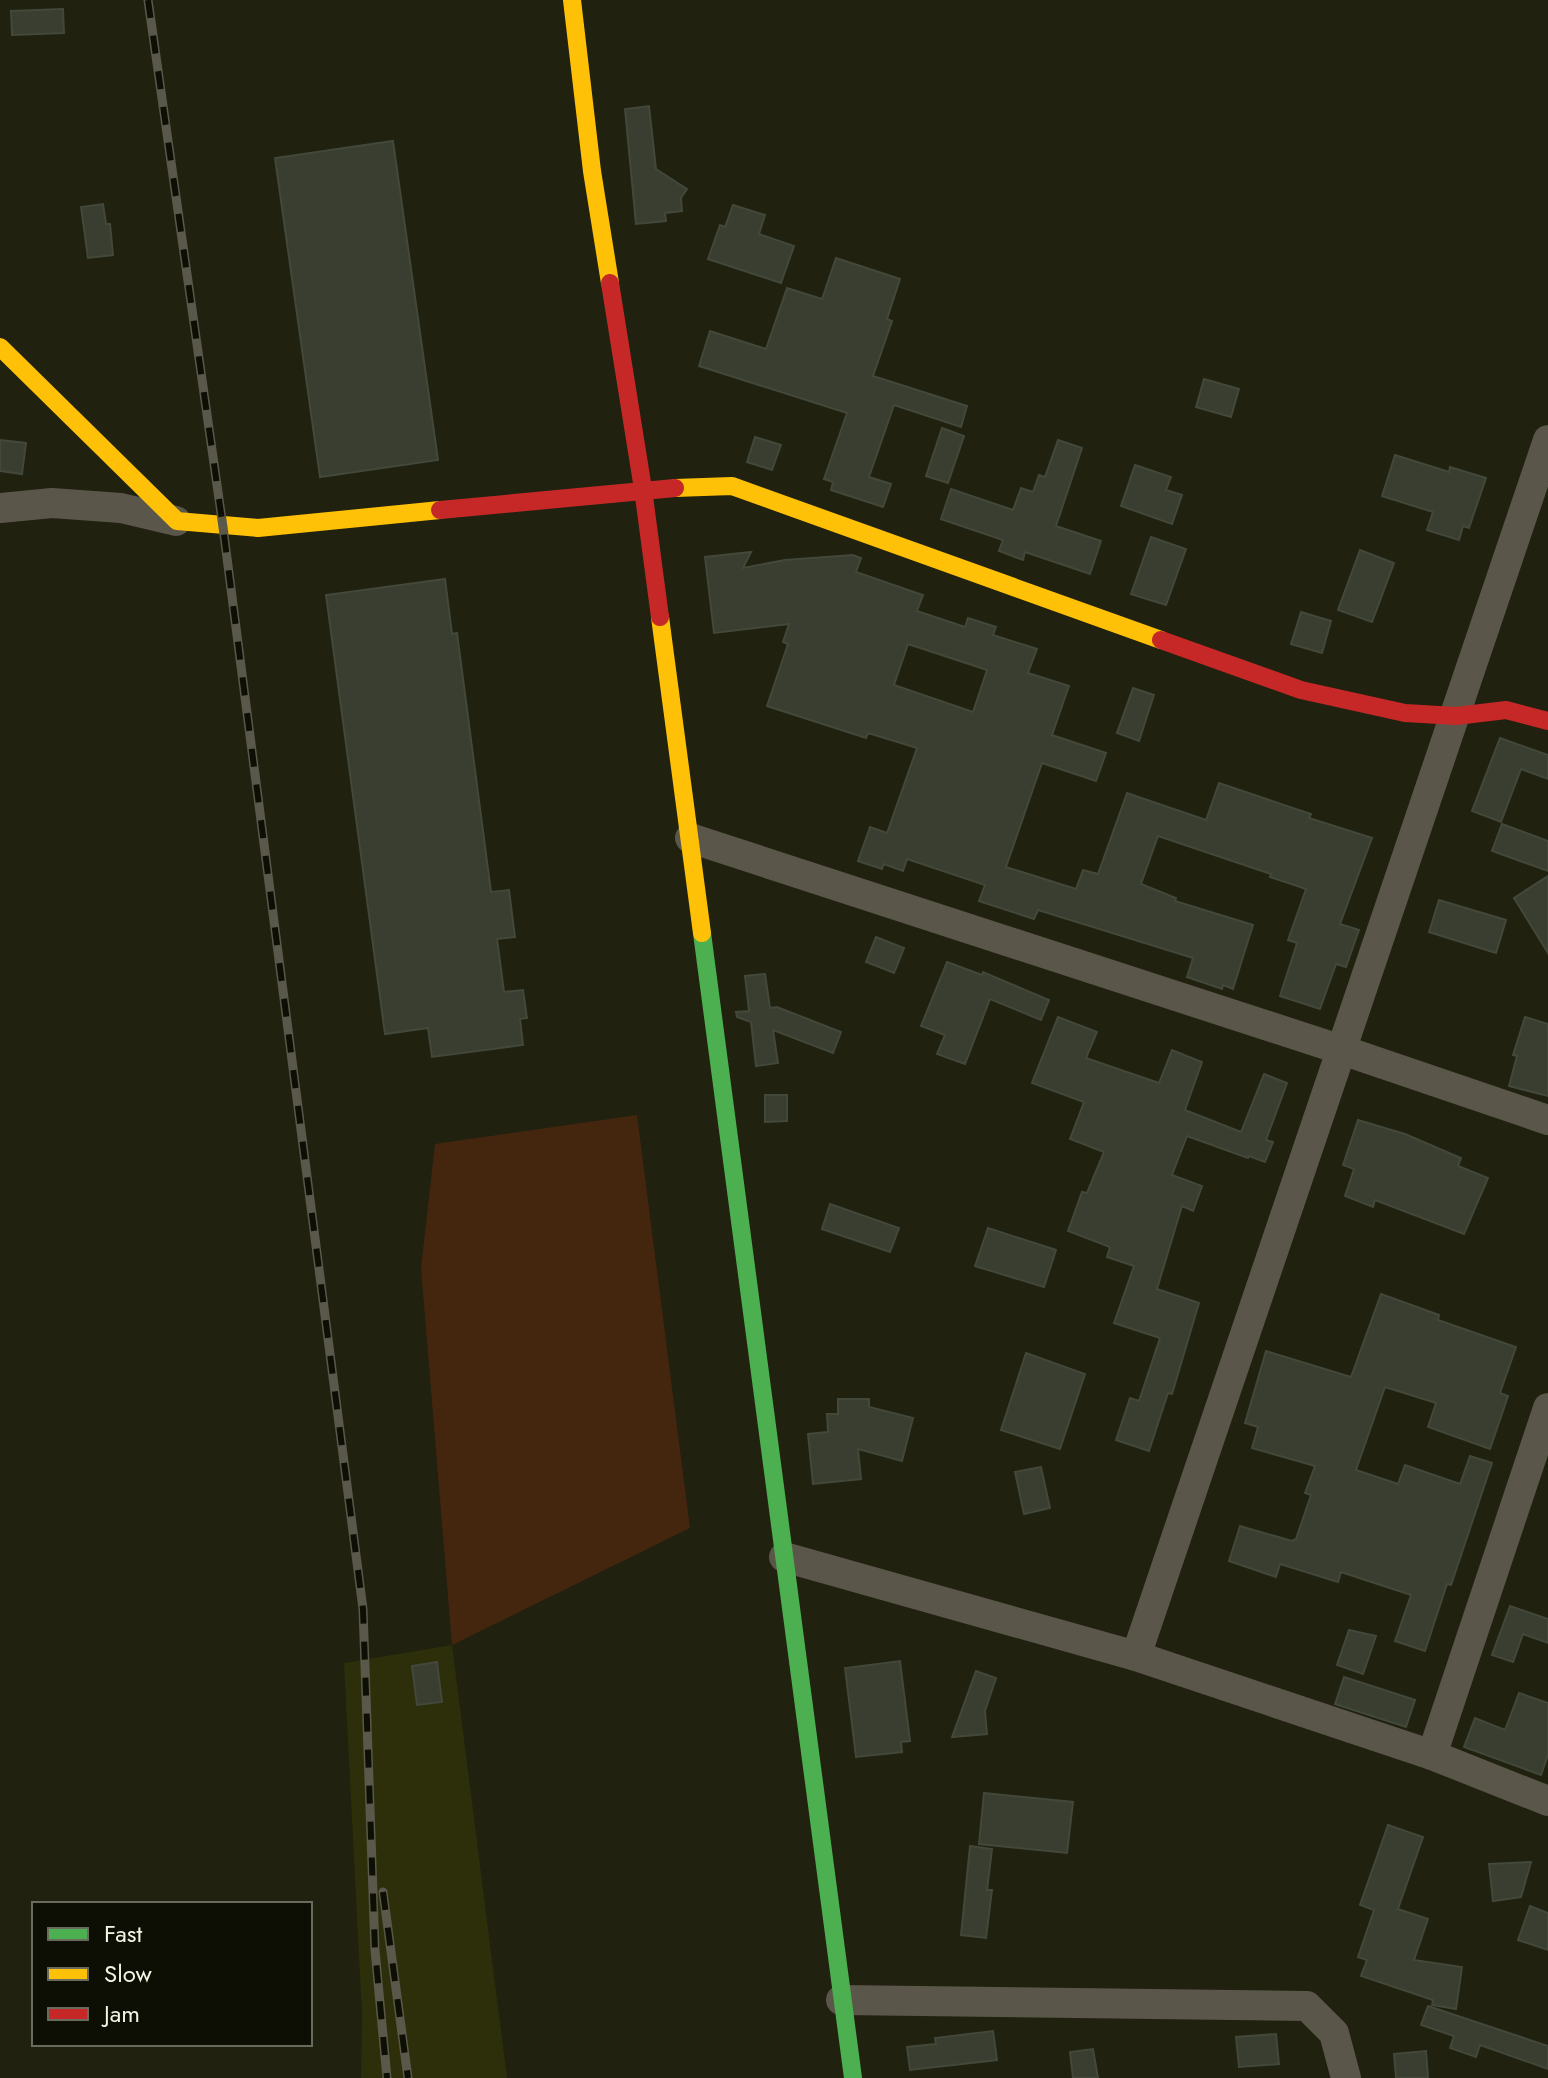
<svg xmlns="http://www.w3.org/2000/svg" width="1548" height="2078" font-family="Jost,sans-serif">
  <rect width="100%" height="100%" fill="#20210f"/>
  <!-- built -->
  <polygon fill="#2d2f0a" points="452,1645 507,2078 361,2078 362,2014 344,1663"/>
  <!-- green -->
  <polygon fill="#44250e" points="637,1115 690,1528 452,1645 421,1268 435,1144"/>
  <!-- building -->
  <g fill="#393e30" stroke="#42483a" stroke-width="2" fill-rule="evenodd">
    <polygon points="63,9 64,33 12,35 11,11"/>
    <polygon points="649,106 656,169 687,189 681,198 682,211 665,213 666,221 636,224 625,109"/>
    <polygon points="393,141 438,460 320,477 275,158"/>
    <polygon points="103,204 106,224 110,224 113,255 88,258 81,207"/>
    <polygon points="733,205 765,215 759,234 794,246 781,283 708,259 720,225 725,227"/>
    <polygon points="836,258 900,279 887,319 892,321 873,376 967,406 961,427 894,405 869,477 891,484 883,507 831,490 833,482 824,479 847,413 699,366 710,331 766,349 787,288 822,299"/>
    <polygon points="1204,379 1239,389 1231,417 1196,407"/>
    <polygon points="942,428 964,436 948,483 926,476"/>
    <polygon points="755,437 781,445 772,470 747,462"/>
    <polygon points="0,440 26,443 22,474 0,471"/>
    <polygon points="1058,440 1082,448 1056,526 1101,541 1090,574 1025,552 1023,560 999,551 1003,540 941,519 951,489 1013,510 1021,488 1033,492 1039,475 1045,477"/>
    <polygon points="1395,455 1449,472 1450,467 1486,478 1469,528 1463,526 1459,540 1427,530 1433,512 1382,496"/>
    <polygon points="1135,465 1171,477 1166,490 1182,495 1172,524 1121,506"/>
    <polygon points="1151,537 1186,549 1166,605 1131,594"/>
    <polygon points="1360,550 1394,563 1372,622 1338,610"/>
    <path d="M 751,552 L 743,568 L 785,560 L 853,555 L 861,558 L 856,572 L 923,595 L 917,611 L 965,627 L 968,618 L 996,627 L 993,635 L 1037,649 L 1028,673 L 1069,686 L 1052,735 L 1106,753 L 1096,781 L 1042,763 L 1006,867 L 1076,889 L 1083,870 L 1098,874 L 1127,793 L 1206,820 L 1219,783 L 1311,814 L 1309,818 L 1372,838 L 1340,924 L 1359,930 L 1346,967 L 1336,964 L 1320,1009 L 1280,996 L 1297,943 L 1288,940 L 1306,889 L 1270,877 L 1271,874 L 1158,836 L 1141,884 L 1176,898 L 1175,901 L 1253,925 L 1233,989 L 1223,985 L 1222,989 L 1187,977 L 1193,958 L 1038,910 L 1034,919 L 979,901 L 985,885 L 907,859 L 903,871 L 884,864 L 882,869 L 858,861 L 870,827 L 887,833 L 917,748 L 868,733 L 866,738 L 767,706 L 788,644 L 783,642 L 789,624 L 714,633 L 705,557 ZM 908,644 L 987,670 L 973,712 L 894,685 Z"/>
    <polygon points="445,579 452,634 457,633 491,892 509,890 515,937 497,939 504,992 523,990 527,1018 520,1019 523,1045 432,1057 428,1028 385,1034 326,595"/>
    <polygon points="1301,612 1331,621 1322,653 1291,644"/>
    <polygon points="1133,688 1154,695 1139,741 1117,733"/>
    <polygon points="1500,738 1548,755 1548,779 1521,769 1501,822 1472,811"/>
    <polygon points="1502,824 1548,841 1548,871 1492,851"/>
    <polygon points="1548,876 1548,953 1514,898"/>
    <polygon points="1439,900 1506,920 1496,953 1429,932"/>
    <polygon points="876,937 904,948 894,973 866,962"/>
    <polygon points="947,962 982,975 983,972 1049,1000 1041,1020 990,999 965,1064 937,1054 945,1035 921,1026"/>
    <polygon points="765,974 770,1008 777,1007 841,1032 833,1053 773,1030 778,1063 756,1066 751,1022 737,1017 736,1012 749,1011 745,976"/>
    <polygon points="1058,1017 1097,1032 1086,1058 1159,1083 1172,1050 1202,1062 1185,1110 1241,1132 1264,1074 1287,1083 1266,1140 1273,1142 1265,1162 1249,1156 1248,1158 1187,1136 1172,1175 1202,1186 1193,1211 1182,1206 1157,1289 1199,1303 1172,1394 1168,1393 1149,1451 1116,1440 1130,1398 1139,1401 1160,1338 1114,1323 1134,1266 1107,1257 1110,1247 1068,1231 1082,1192 1087,1193 1104,1152 1070,1139 1084,1102 1032,1083"/>
    <polygon points="1525,1017 1548,1024 1548,1096 1509,1086 1517,1056 1513,1055"/>
    <polygon points="765,1095 787,1095 787,1121 765,1122"/>
    <polygon points="1358,1120 1405,1134 1461,1158 1458,1166 1488,1178 1464,1234 1375,1200 1373,1207 1345,1196 1354,1169 1343,1165"/>
    <polygon points="830,1204 899,1228 890,1252 822,1229"/>
    <polygon points="988,1228 1056,1250 1044,1287 975,1266"/>
    <polygon points="1381,1294 1439,1315 1438,1320 1516,1347 1500,1393 1508,1396 1490,1449 1428,1427 1436,1403 1385,1387 1356,1470 1398,1484 1405,1465 1460,1484 1470,1456 1492,1463 1451,1585 1447,1584 1425,1651 1395,1641 1411,1595 1341,1572 1338,1582 1280,1564 1276,1577 1229,1561 1240,1526 1292,1541 1296,1539 1311,1495 1305,1493 1315,1466 1252,1448 1258,1427 1245,1423 1266,1351 1351,1377"/>
    <polygon points="1026,1353 1085,1374 1060,1449 1001,1430"/>
    <polygon points="838,1399 869,1399 869,1407 913,1418 902,1461 858,1449 861,1479 813,1484 808,1434 828,1432 827,1414 838,1414"/>
    <polygon points="1041,1467 1050,1508 1024,1514 1015,1472"/>
    <polygon points="1510,1606 1548,1619 1548,1643 1523,1634 1513,1662 1492,1655"/>
    <polygon points="1349,1630 1376,1636 1363,1674 1337,1665"/>
    <polygon points="900,1661 910,1741 901,1742 902,1752 856,1757 845,1668"/>
    <polygon points="437,1662 442,1702 417,1705 412,1666"/>
    <polygon points="976,1671 996,1678 985,1711 987,1734 952,1737"/>
    <polygon points="1344,1677 1415,1700 1406,1727 1335,1704"/>
    <polygon points="1519,1693 1548,1703 1548,1755 1541,1775 1464,1747 1475,1718 1505,1730"/>
    <polygon points="984,1793 1073,1802 1067,1853 979,1844"/>
    <polygon points="1388,1825 1423,1837 1398,1909 1428,1919 1414,1960 1462,1967 1456,2009 1432,2005 1433,2000 1361,1976 1367,1960 1358,1957 1374,1910 1360,1905"/>
    <polygon points="970,1846 992,1849 987,1890 992,1890 986,1938 961,1935"/>
    <polygon points="1531,1862 1521,1897 1493,1901 1489,1864"/>
    <polygon points="1530,1906 1548,1913 1548,1950 1518,1940"/>
    <polygon points="1428,2006 1548,2046 1548,2069 1480,2045 1476,2057 1450,2048 1454,2036 1421,2025"/>
    <polygon points="993,2031 997,2060 910,2070 907,2047 936,2044 935,2038"/>
    <polygon points="1276,2034 1279,2064 1239,2067 1236,2037"/>
    <polygon points="1093,2049 1098,2078 1073,2078 1070,2052"/>
    <polygon points="1426,2051 1428,2078 1396,2078 1394,2054"/>
  </g>
  <g fill="none" stroke-linecap="round" stroke-linejoin="round">
    <!-- street -->
    <g stroke="#5a574a" stroke-width="30">
      <polyline points="0,508 52,503 121,508 176,521"/>
      <polyline points="690,838 1342,1050 1548,1120"/>
      <polyline points="784,1557 1136,1656 1432,1755 1548,1801"/>
      <polyline points="1136,1656 1548,440"/>
      <polyline points="1432,1755 1548,1408"/>
      <polyline points="841,2000 1307,2006 1334,2033 1346,2078"/>
    </g>
    <!-- fast -->
    <polyline stroke="#4caf50" stroke-width="18" points="702,933 853,2078"/>
    <!-- slow -->
    <g stroke="#ffc107" stroke-width="18">
      <polyline points="572,0 592,171 610,283"/>
      <polyline points="0,347 177,521 258,528 440,510"/>
      <polyline points="675,488 732,486 1161,640"/>
      <polyline points="660,617 702,933"/>
    </g>
    <!-- jam -->
    <g stroke="#c62828" stroke-width="18">
      <polyline points="610,283 643,489 660,617"/>
      <polyline points="440,510 675,488"/>
      <polyline points="1161,640 1301,690 1405,713 1456,716 1506,710 1548,721"/>
    </g>
    <!-- rail casing -->
    <g stroke="#5a584b" stroke-width="9">
      <g id="rail">
        <polyline points="148,0 223,527 363,1609 375,1950 387,2078"/>
        <polyline points="383,1892 408,2078"/>
      </g>
    </g>
    <!-- rail -->
    <use href="#rail" stroke="#0e0f04" stroke-width="6" stroke-dasharray="18" stroke-linecap="butt"/>
  </g>
  <!-- legend -->
  <rect x="32" y="1902" width="280" height="144" fill="#0e0f04" stroke="#696b5d" stroke-width="2"/>
  <rect x="48" y="1928" width="40" height="12" fill="#4caf50" stroke="#696b5d" stroke-width="2"/>
  <text x="104" y="1942" font-size="24" fill="#f2f5e2">Fast</text>
  <rect x="48" y="1968" width="40" height="12" fill="#ffc107" stroke="#696b5d" stroke-width="2"/>
  <text x="104" y="1982" font-size="24" fill="#f2f5e2">Slow</text>
  <rect x="48" y="2008" width="40" height="12" fill="#c62828" stroke="#696b5d" stroke-width="2"/>
  <text x="104" y="2022" font-size="24" fill="#f2f5e2">Jam</text>
</svg>
